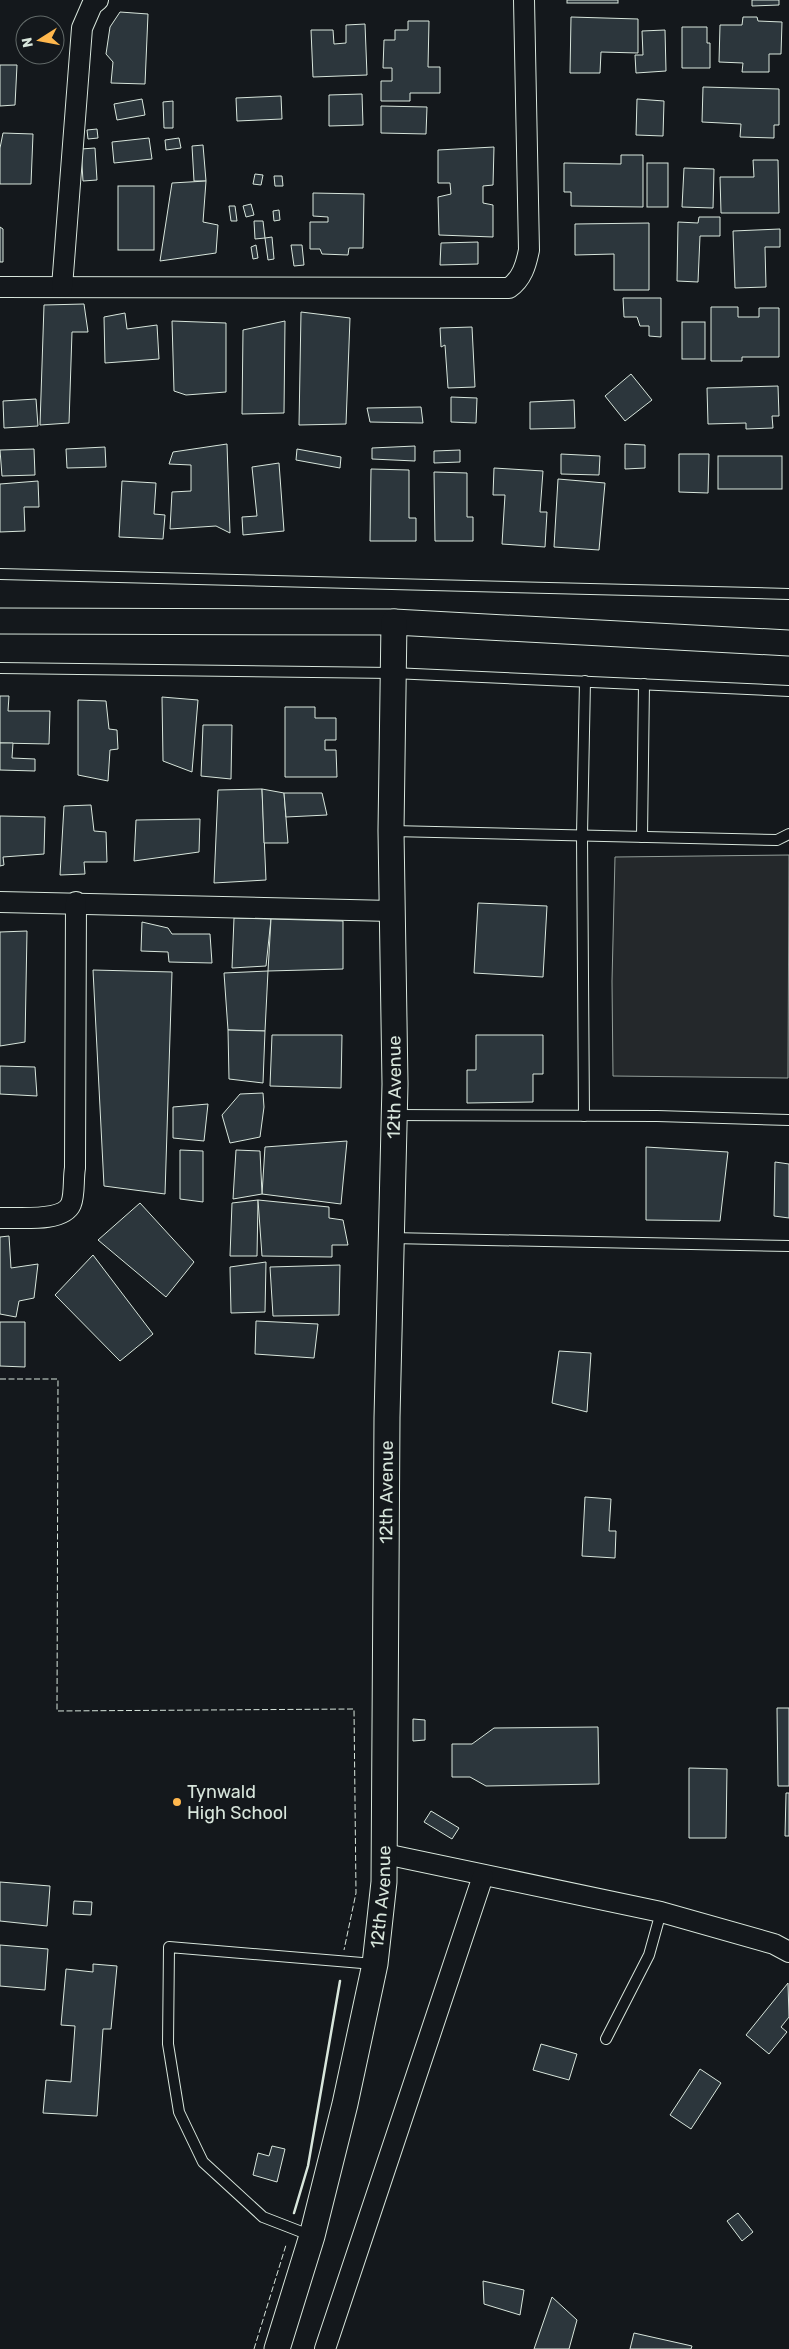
<svg xmlns="http://www.w3.org/2000/svg" width="789" height="2349" font-family="Rubik,sans-serif">
  <rect width="100%" height="100%" fill="#14181c"/>
  <!-- parking -->
  <polygon fill="#24282b" stroke="#939e99" points="789,855 788,1078 613,1076 612,981 615,857"/>
  <!-- building -->
  <g fill="#2c363c" stroke="#d8e6dc">
    <rect x="567" y="0" width="51" height="3"/>
    <polygon points="752,0 779,0 779,5 752,6"/>
    <polygon points="120,12 148,14 145,84 111,83 113,62 106,54 110,27"/>
    <polygon points="571,17 638,19 638,53 601,52 600,73 570,73"/>
    <polygon points="743,17 757,17 758,21 782,22 781,54 769,54 769,72 742,72 743,63 719,62 720,25 742,25"/>
    <polygon points="408,21 429,21 428,67 440,67 440,93 410,93 410,101 381,101 381,81 392,81 392,68 383,68 384,40 395,40 395,30 408,30"/>
    <polygon points="365,24 367,75 313,77 311,30 333,30 334,44 346,43 346,25"/>
    <polygon points="682,27 707,27 707,43 710,43 710,68 682,68"/>
    <polygon points="665,30 666,71 636,73 635,55 643,55 642,31"/>
    <polygon points="0,65 17,65 15,105 0,106"/>
    <polygon points="703,87 779,89 779,125 774,125 774,138 740,137 741,124 702,122"/>
    <polygon points="362,94 363,125 329,126 329,95"/>
    <polygon points="281,96 282,119 237,121 236,98"/>
    <polygon points="142,99 145,115 117,120 114,104"/>
    <polygon points="637,99 664,101 663,136 636,135"/>
    <polygon points="173,101 173,128 164,128 163,102"/>
    <polygon points="381,106 427,107 426,134 381,133"/>
    <polygon points="97,129 98,138 88,139 87,130"/>
    <polygon points="3,133 33,134 31,184 0,184 0,148"/>
    <polygon points="149,138 152,159 114,163 112,142"/>
    <polygon points="179,138 181,148 166,150 165,140"/>
    <polygon points="203,145 206,181 194,181 192,146"/>
    <polygon points="494,147 493,185 483,186 483,203 493,205 493,237 439,235 438,197 451,194 450,183 438,183 438,150"/>
    <polygon points="95,148 97,180 83,181 81,149"/>
    <polygon points="621,155 643,155 643,207 571,206 571,192 564,192 564,163 621,164"/>
    <polygon points="753,160 778,160 779,213 721,213 720,177 754,177"/>
    <rect x="647" y="163" width="21" height="44"/>
    <polygon points="684,168 714,169 713,208 682,207"/>
    <polygon points="255,174 263,175 261,185 253,184"/>
    <polygon points="274,176 282,176 283,186 275,186"/>
    <polygon points="206,181 203,222 218,225 216,253 160,261 172,183"/>
    <rect x="118" y="186" width="36" height="64"/>
    <polygon points="313,193 364,194 363,248 349,248 348,255 322,254 320,249 310,249 310,222 328,222 328,217 313,216"/>
    <polygon points="251,204 254,215 246,217 243,206"/>
    <polygon points="229,206 235,206 237,221 231,221"/>
    <polygon points="279,210 280,220 274,221 273,211"/>
    <polygon points="699,217 720,217 720,236 700,236 698,282 677,281 678,222 698,223"/>
    <polygon points="254,221 263,221 265,238 255,239"/>
    <polygon points="649,223 649,290 614,290 614,254 575,255 575,224"/>
    <polygon points="0,227 3,229 3,262 0,262"/>
    <polygon points="780,229 780,247 765,247 766,287 735,288 733,231"/>
    <polygon points="272,237 274,259 268,260 265,238"/>
    <polygon points="478,242 478,264 440,265 441,243"/>
    <polygon points="256,245 258,258 253,259 251,247"/>
    <polygon points="291,245 302,245 304,265 294,266"/>
    <polygon points="623,298 661,298 661,337 649,336 649,326 640,326 637,317 624,317"/>
    <polygon points="84,304 88,332 72,332 69,423 40,425 44,305"/>
    <polygon points="711,307 738,307 738,317 759,317 759,308 779,308 779,357 742,357 742,361 711,361"/>
    <polygon points="301,312 350,318 346,424 299,425"/>
    <polygon points="125,313 127,329 157,325 159,359 105,363 104,317"/>
    <polygon points="172,321 226,323 226,392 186,395 174,391"/>
    <polygon points="285,321 284,413 242,414 243,330"/>
    <rect x="682" y="322" width="23" height="37"/>
    <polygon points="472,327 475,387 448,388 445,345 441,347 440,328"/>
    <polygon points="631,374 652,400 625,421 605,396"/>
    <polygon points="778,386 779,416 772,416 773,428 746,429 746,423 708,424 707,388"/>
    <polygon points="451,397 477,398 476,423 451,422"/>
    <polygon points="36,399 38,426 4,428 3,401"/>
    <polygon points="574,400 575,428 530,429 530,402"/>
    <polygon points="421,407 423,423 370,422 367,408"/>
    <polygon points="227,444 230,533 216,526 170,529 172,492 191,491 191,465 169,464 173,452"/>
    <polygon points="625,444 645,445 645,468 625,469"/>
    <polygon points="415,446 415,461 372,459 372,448"/>
    <polygon points="105,447 106,467 67,468 66,449"/>
    <polygon points="34,449 35,475 2,476 0,450"/>
    <polygon points="297,449 341,457 340,468 296,460"/>
    <polygon points="460,450 460,462 434,463 434,451"/>
    <polygon points="561,454 600,456 599,475 561,474"/>
    <polygon points="679,454 709,454 708,493 679,492"/>
    <rect x="718" y="456" width="64" height="33"/>
    <polygon points="279,463 284,531 243,535 242,517 257,516 252,467"/>
    <polygon points="494,468 543,471 540,512 547,512 545,547 502,544 505,495 493,495"/>
    <polygon points="371,469 409,470 409,518 416,518 416,541 370,541"/>
    <polygon points="434,472 467,473 467,517 473,517 473,541 435,541"/>
    <polygon points="558,479 605,483 599,550 554,547"/>
    <polygon points="38,481 39,507 24,507 25,531 0,532 0,484"/>
    <polygon points="122,481 156,483 154,514 165,515 163,539 119,537"/>
    <polygon points="0,696 9,696 8,711 50,711 49,744 0,743"/>
    <polygon points="162,697 198,700 192,772 163,761"/>
    <polygon points="78,700 106,701 109,729 117,730 118,749 110,750 108,781 78,775"/>
    <polygon points="285,707 315,707 315,718 336,718 336,740 325,740 325,750 336,750 337,777 285,777"/>
    <polygon points="203,725 232,725 231,779 201,776"/>
    <polygon points="0,743 13,743 12,758 35,759 35,771 0,770"/>
    <polygon points="262,789 266,880 214,883 218,790"/>
    <polygon points="262,789 284,793 288,843 264,843"/>
    <polygon points="284,793 322,793 327,815 286,817"/>
    <polygon points="91,805 94,831 106,832 107,862 84,862 85,874 60,875 64,806"/>
    <polygon points="0,816 45,817 44,854 3,857 4,865 0,866"/>
    <polygon points="200,819 199,852 134,861 136,820"/>
    <polygon points="478,903 547,906 543,977 474,973"/>
    <polygon points="234,918 271,919 266,966 232,968"/>
    <polygon points="271,919 343,921 343,969 268,971"/>
    <polygon points="142,922 168,928 172,934 210,934 212,963 169,962 168,952 141,951"/>
    <polygon points="27,931 25,1042 0,1046 0,932"/>
    <polygon points="93,970 172,972 165,1194 104,1186"/>
    <polygon points="268,971 265,1031 228,1030 224,973"/>
    <polygon points="228,1030 265,1031 263,1083 229,1079"/>
    <polygon points="272,1035 342,1035 341,1088 270,1086"/>
    <polygon points="476,1035 543,1035 543,1074 533,1074 533,1102 467,1103 467,1070 476,1070"/>
    <polygon points="0,1066 35,1067 37,1096 0,1094"/>
    <polygon points="263,1093 264,1107 260,1137 230,1143 222,1115 240,1094"/>
    <polygon points="208,1104 204,1141 173,1138 173,1107"/>
    <polygon points="347,1141 341,1204 262,1194 265,1147"/>
    <polygon points="646,1147 728,1152 720,1221 646,1220"/>
    <polygon points="180,1150 203,1151 203,1202 180,1199"/>
    <polygon points="236,1150 260,1151 262,1194 233,1199"/>
    <polygon points="775,1162 789,1164 789,1218 774,1216"/>
    <polygon points="258,1200 257,1256 230,1256 232,1203"/>
    <polygon points="258,1200 329,1207 329,1218 343,1220 348,1245 332,1245 332,1257 262,1256"/>
    <polygon points="140,1203 194,1262 166,1297 98,1240"/>
    <polygon points="9,1236 11,1268 38,1264 34,1298 19,1301 16,1317 0,1314 0,1237"/>
    <polygon points="93,1255 153,1334 120,1361 55,1295"/>
    <polygon points="266,1262 265,1312 231,1313 230,1267"/>
    <polygon points="340,1265 339,1315 273,1316 270,1267"/>
    <polygon points="256,1321 318,1324 314,1358 255,1354"/>
    <polygon points="0,1322 25,1322 25,1367 0,1366"/>
    <polygon points="559,1351 591,1353 587,1412 552,1403"/>
    <polygon points="585,1497 611,1499 609,1531 616,1531 615,1558 582,1556"/>
    <polygon points="777,1708 789,1708 789,1786 778,1786"/>
    <polygon points="413,1719 425,1720 425,1740 413,1741"/>
    <polygon points="598,1727 599,1784 486,1786 470,1777 452,1777 452,1744 472,1744 494,1728"/>
    <polygon points="689,1768 727,1769 726,1838 689,1838"/>
    <polygon points="786,1793 789,1793 789,1836 785,1836"/>
    <polygon points="431,1811 459,1828 452,1839 424,1822"/>
    <polygon points="0,1882 50,1886 47,1926 0,1921"/>
    <polygon points="74,1901 92,1902 91,1915 73,1914"/>
    <polygon points="0,1945 48,1949 45,1990 0,1986"/>
    <polygon points="93,1964 117,1966 111,2029 103,2029 97,2116 43,2113 46,2080 71,2082 75,2026 61,2025 66,1969 93,1972"/>
    <polygon points="788,1983 789,2017 781,2027 787,2032 769,2054 746,2035"/>
    <polygon points="541,2044 577,2054 569,2080 533,2070"/>
    <polygon points="700,2069 721,2083 691,2129 670,2115"/>
    <polygon points="272,2146 285,2149 277,2182 253,2175 258,2153 269,2156"/>
    <polygon points="738,2213 753,2232 742,2241 727,2221"/>
    <polygon points="483,2281 524,2290 520,2315 484,2304"/>
    <polygon points="552,2297 577,2320 569,2349 534,2349"/>
    <polygon points="634,2333 692,2346 691,2349 630,2349"/>
  </g>
  <g fill="none" stroke-linecap="round" stroke-linejoin="round">
    <!-- service casing -->
    <g stroke="#d8e6dc" stroke-width="12">
      <g id="service">
        <polyline points="0,574 789,594"/>
        <polyline points="0,668 392,673 789,691"/>
        <polyline points="392,831 777,840 789,834"/>
        <polyline points="642,837 644,684"/>
        <polyline points="395,1115 657,1116 789,1120"/>
        <polyline points="584,1116 582,835 585,681"/>
        <polyline points="391,1238 789,1246"/>
        <polyline points="606,2039 649,1955 661,1912"/>
        <polyline points="312,2236 263,2217 203,2162 179,2112 168,2044 169,1947 374,1964"/>
      </g>
    </g>
    <!-- minor casing -->
    <g stroke="#d8e6dc" stroke-width="22">
      <g id="minor">
        <path d="M 0,287 L 509,288 C 522,279 526,265 529,250 L 524,0"/>
        <polyline points="62,287 82,28 92,5 98,0"/>
        <polyline points="0,902 392,911"/>
        <path d="M 0,1218 C 17,1217 63,1223 71,1204 C 75,1194 73,1179 75,1168 L 76,902"/>
        <polyline points="385,1854 661,1912 774,1944 789,1952"/>
        <polyline points="325,2349 483,1876"/>
      </g>
    </g>
    <!-- tertiary casing -->
    <g stroke="#d8e6dc" stroke-width="27">
      <g id="tertiary">
        <polyline points="0,621 394,622 789,643"/>
        <path id="s1" d="M 277,2349 L 312,2236 L 345,2104 L 375,1964 L 384,1882 L 387,1418 L 395,1084 L 391,831 L 394,622"/>
      </g>
    </g>
    <!-- service -->
    <use href="#service" stroke="#14181c" stroke-width="10"/>
    <!-- minor -->
    <use href="#minor" stroke="#14181c" stroke-width="20"/>
    <!-- tertiary -->
    <use href="#tertiary" stroke="#14181c" stroke-width="25"/>
    <!-- fence -->
    <g stroke="#d8e6dc" stroke-width="1" stroke-dasharray="6 2.5" stroke-linecap="butt">
      <polyline points="0,1379 58,1379 57,1711 354,1709 356,1893 344,1950"/>
      <polyline points="254,2349 286,2245"/>
    </g>
    <!-- wall -->
    <polyline stroke="#d8e6dc" stroke-width="2.5" points="294,2213 308,2166 340,1981"/>
  </g>
  <!-- markers -->
  <circle fill="#ffb74d" stroke="#14181c" stroke-width="2" cx="177" cy="1802" r="5"/>
  <g text-anchor="middle" stroke-width="4" stroke-linejoin="round" paint-order="stroke">
    <!-- street labels -->
    <g font-size="18" fill="#d8e6dc" stroke="#14181c">
      <text dy="6" stroke="none"><textPath href="#s1" startOffset="1275">12th Avenue</textPath></text>
      <text dy="6" stroke="none"><textPath href="#s1" startOffset="870">12th Avenue</textPath></text>
      <text dy="6" stroke="none"><textPath href="#s1" startOffset="465">12th Avenue</textPath></text>
    </g>
    <!-- poi labels -->
    <g font-size="18" fill="#d8e6dc" stroke="#14181c" text-anchor="start">
      <text x="187" y="1798">Tynwald<tspan x="187" dy="21">High School</tspan></text>
    </g>
  </g>
  <!-- north arrow -->
  <g transform="translate(40 40) rotate(259)"><circle r="24" fill="#14181c" stroke="#626a69"/>
  <path d="M0-4L9 19L0 12L-9 19Z" fill="#ffb74d"/>
  <text y="-8" font-size="14" font-weight="bold" text-anchor="middle" fill="#d8e6dc">N</text>
  </g>
</svg>
